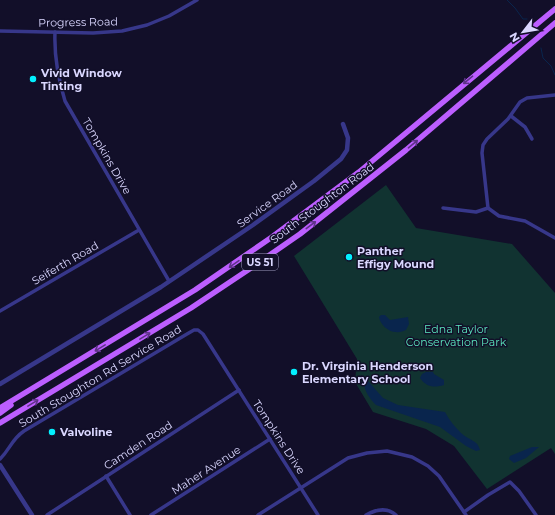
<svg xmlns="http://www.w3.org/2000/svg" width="555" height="515" font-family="Montserrat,sans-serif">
  <rect width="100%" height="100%" fill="#120f29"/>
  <!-- green -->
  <polygon fill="#113331" points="386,185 416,228 512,244 555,293 555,454 551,448 487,489 454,446 426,429 373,412 355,382 357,359 294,256"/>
  <!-- water -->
  <g fill="#09254d">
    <path d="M 381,315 L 385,315 L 390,320 L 408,317 L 409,324 L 406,330 C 403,331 399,333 396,332 C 388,332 380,324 379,317 Z"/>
    <path d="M 426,372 L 433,372 L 434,374 L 444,380 L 444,385 C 434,388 426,387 420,378 L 422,374 Z"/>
    <path d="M 368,381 L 383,398 L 398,405 L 445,412 C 449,420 455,427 461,433 C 468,440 478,440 480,450 L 476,451 L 466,446 L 440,427 L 376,405 C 370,399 364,391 364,382 Z"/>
    <polygon points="532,447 539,447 526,458 514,463 509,459 510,456"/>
  </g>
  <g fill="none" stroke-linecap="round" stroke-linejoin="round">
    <!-- stream -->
    <g stroke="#09254d" stroke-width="1">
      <polyline points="507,0 515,8 523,19 527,19"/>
      <polyline points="541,48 543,58 551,66 555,75"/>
    </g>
    <!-- minor -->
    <g stroke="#37378a" stroke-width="3.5">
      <polyline points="0,31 93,33 122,31 147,25 169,16 197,0"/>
      <path d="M 55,32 C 54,56 58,78 65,101 L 169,281"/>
      <polyline points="555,95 527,98 520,102 508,119 487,139 483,145 482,153 488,208 499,216 525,221 555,238"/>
      <polyline points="511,116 525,127 532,139"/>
      <polyline points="443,208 476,212 488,208"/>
      <polyline points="0,311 139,230"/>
      <path d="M 0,459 C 11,448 11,440 24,431 L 187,334 L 194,330 L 198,330 L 203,334 L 318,515"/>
      <polyline points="106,476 130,515"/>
      <polyline points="464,512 488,495 510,482 519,491 536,515"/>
      <polyline points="47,515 239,390"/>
      <polyline points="151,515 270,439"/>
      <polyline points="258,515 348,458 367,453 387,451 412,457 428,466 439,476 466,515"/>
      <path d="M 366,515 C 375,510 387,507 396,515"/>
    </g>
    <!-- tertiary -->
    <g stroke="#37378a" stroke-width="4.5">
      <polyline points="0,384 161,287 253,225 314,181 341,159 347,150 348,138 343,124"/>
      <polyline points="0,465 32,515"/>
    </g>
    <!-- primary -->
    <g stroke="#bc5eff" stroke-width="5.5">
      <polyline points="0,408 195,290 272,237 359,172 555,9"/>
      <polyline points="0,413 11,405"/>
      <polyline points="0,423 191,308 248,270 300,234 406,150 555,23"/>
    </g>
  </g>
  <!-- one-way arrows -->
  <defs><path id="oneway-shaft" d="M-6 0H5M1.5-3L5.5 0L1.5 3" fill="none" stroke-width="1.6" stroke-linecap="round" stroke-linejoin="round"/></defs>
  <g stroke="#5e3389">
    <use href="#oneway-shaft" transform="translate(468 80) rotate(140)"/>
    <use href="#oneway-shaft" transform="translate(413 144) rotate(-40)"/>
    <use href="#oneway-shaft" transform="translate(311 225) rotate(-37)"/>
    <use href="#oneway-shaft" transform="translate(234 264) rotate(145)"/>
    <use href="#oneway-shaft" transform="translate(145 336) rotate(-31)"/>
    <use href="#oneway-shaft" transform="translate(100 348) rotate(149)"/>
    <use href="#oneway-shaft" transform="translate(33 403) rotate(-31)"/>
  </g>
  <!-- markers -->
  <g fill="#03f0ff" stroke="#120f29" stroke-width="1.5">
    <circle cx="33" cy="79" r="4"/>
    <circle cx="349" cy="257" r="4"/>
    <circle cx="294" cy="372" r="4"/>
    <circle cx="52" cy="432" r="4"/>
  </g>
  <g text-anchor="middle" stroke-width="3" stroke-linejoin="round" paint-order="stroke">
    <!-- shield labels -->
    <rect fill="#120f29" stroke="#9e9bbf" stroke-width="1" x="242" y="254" width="36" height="16" rx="3"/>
    <g font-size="10" font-weight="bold" fill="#dad7ff">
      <text x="260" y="266">US 51</text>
    </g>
    <!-- street labels -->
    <g font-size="11" fill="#dad7ff" stroke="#120f29">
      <text transform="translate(78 22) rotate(-1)" y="4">Progress Road</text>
      <text transform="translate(107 156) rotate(60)" y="4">Tompkins Drive</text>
      <text transform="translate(322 203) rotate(-37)" y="4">South Stoughton Road</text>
      <text transform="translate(267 204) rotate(-36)" y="4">Service Road</text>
      <text transform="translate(65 263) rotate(-30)" y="4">Seiferth Road</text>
      <text transform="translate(100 376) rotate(-31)" y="4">South Stoughton Rd Service Road</text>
      <text transform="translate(279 437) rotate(57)" y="4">Tompkins Drive</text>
      <text transform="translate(138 445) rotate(-33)" y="4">Camden Road</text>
      <text transform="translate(206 470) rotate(-33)" y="4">Maher Avenue</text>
    </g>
    <!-- poi labels -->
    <g font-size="11" font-weight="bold" fill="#dad7ff" stroke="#120f29" text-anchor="start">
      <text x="41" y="77">Vivid Window<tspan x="41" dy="13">Tinting</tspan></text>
      <text x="357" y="255">Panther<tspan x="357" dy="13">Effigy Mound</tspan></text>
      <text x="302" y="370">Dr. Virginia Henderson<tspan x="302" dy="13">Elementary School</tspan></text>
      <text x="60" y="436">Valvoline</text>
    </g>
    <!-- park labels -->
    <g font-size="11" fill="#5be7be" stroke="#120f29">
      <text x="456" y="333">Edna Taylor<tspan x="456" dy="13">Conservation Park</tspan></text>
    </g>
  </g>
  <!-- north arrow -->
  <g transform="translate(523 32) rotate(239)" stroke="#120f29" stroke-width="3" paint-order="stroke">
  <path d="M0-3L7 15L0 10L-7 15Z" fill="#dad7ff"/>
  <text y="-6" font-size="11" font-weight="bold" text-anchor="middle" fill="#dad7ff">N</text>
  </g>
</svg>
